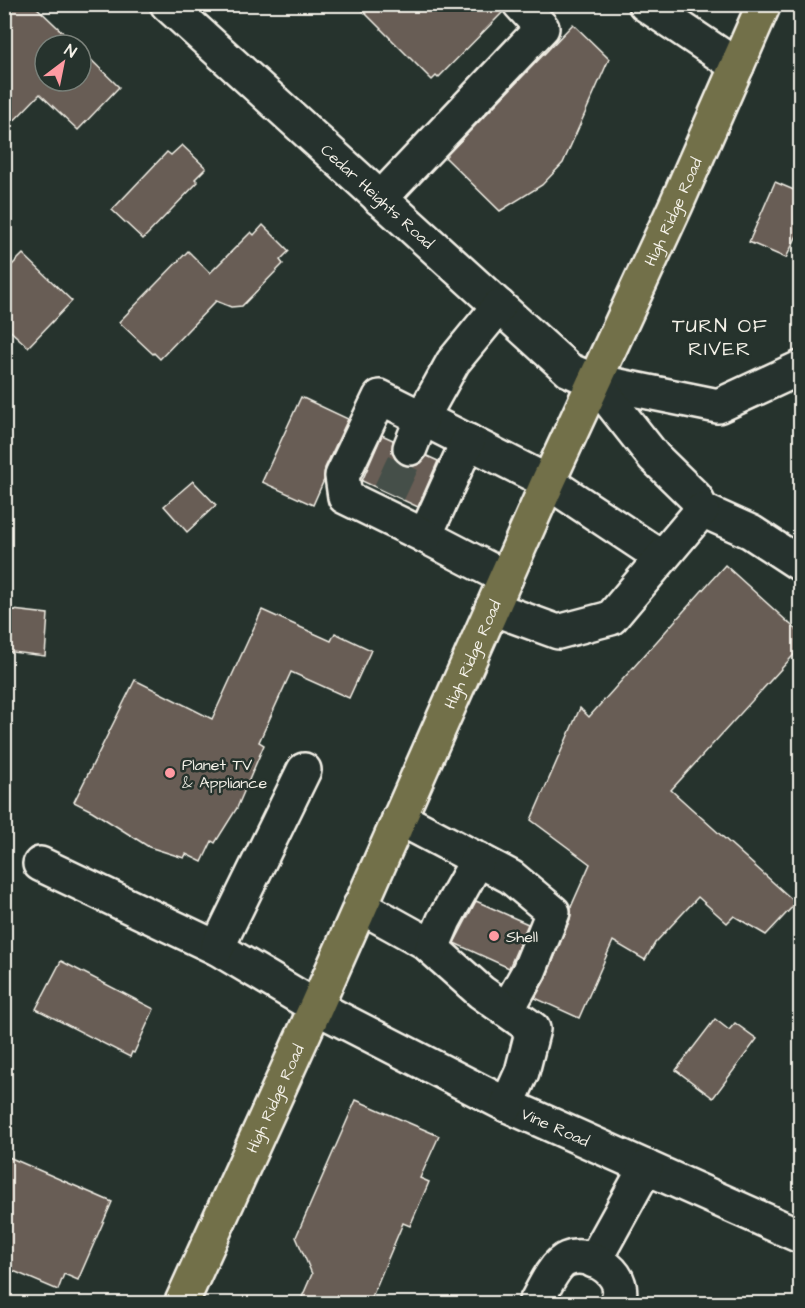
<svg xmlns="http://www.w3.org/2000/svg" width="805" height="1308" font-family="'Architects Daughter',sans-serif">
  <rect width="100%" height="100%" fill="#26332d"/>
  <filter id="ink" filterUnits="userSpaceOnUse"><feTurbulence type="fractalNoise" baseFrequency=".0167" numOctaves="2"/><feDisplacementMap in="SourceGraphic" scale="12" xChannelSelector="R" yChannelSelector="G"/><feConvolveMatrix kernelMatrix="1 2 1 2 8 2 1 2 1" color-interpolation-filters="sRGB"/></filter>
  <g filter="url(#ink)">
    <!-- building -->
    <g fill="#685d54" stroke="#f4f1e8" stroke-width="1.5">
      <polygon points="4,4 33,4 76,45 45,45 45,81 81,81 81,50 119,87 78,130 40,94 4,131"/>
      <polygon points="356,4 502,4 503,12 438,78 436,76 432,80"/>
      <polygon points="573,24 609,59 563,163 542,185 500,211 445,157"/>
      <polygon points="182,145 206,168 195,179 198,182 143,239 112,210 167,152 171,155"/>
      <polygon points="775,182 801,193 801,227 786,258 749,242"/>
      <polygon points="263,225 289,251 280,260 283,264 242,306 231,307 216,301 160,359 154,353 153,354 119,322 188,251 210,273 251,232 254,235"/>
      <polygon points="23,254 72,301 28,347 4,325 4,273"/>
      <polygon points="301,397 348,419 325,468 324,480 313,505 262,482"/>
      <polygon points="382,435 393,440 392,451 396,460 403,465 413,466 421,463 427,456 438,461 418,507 362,481"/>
      <polygon points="193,481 216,505 187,532 164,506"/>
      <polygon points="725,565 801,634 801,647 671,790 796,903 766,935 734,916 727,923 698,897 655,943 645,960 613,941 579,1018 535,998 546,978 570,919 571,907 590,864 531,820 580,708 589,717"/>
      <polygon points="4,609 48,614 45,656 4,651"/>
      <polygon points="262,610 331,641 335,633 371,650 349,698 291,672 259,742 264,745 237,808 215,843 212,841 202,862 186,854 184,858 149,847 92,811 74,802 135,680 212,719"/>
      <polygon points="476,901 528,924 509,968 454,943"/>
      <polygon points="61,961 154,1009 134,1053 132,1052 130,1057 36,1009"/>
      <polygon points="715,1019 729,1030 735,1023 757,1039 713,1098 676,1070"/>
      <polygon points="356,1100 439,1136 420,1178 429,1182 410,1226 403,1223 369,1304 299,1304 312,1274 296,1237"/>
      <polygon points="4,1155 112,1202 78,1280 64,1274 58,1290 4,1267"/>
    </g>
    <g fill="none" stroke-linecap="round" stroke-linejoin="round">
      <!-- minor-tunnel -->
      <polyline stroke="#455049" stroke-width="33" stroke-dasharray="33 16" stroke-linecap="butt" points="389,493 410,448"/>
      <!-- minor casing -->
      <g stroke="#f4f1e8" stroke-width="38">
        <g id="minor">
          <path id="s1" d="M 167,4 L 569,370 L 594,381 L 718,406 L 800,368"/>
          <polyline points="645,4 737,66"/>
          <polyline points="380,199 542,28 520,4"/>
          <polyline points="499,306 453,362 422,418 548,482 661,557"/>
          <polyline points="594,381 654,457 695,497 702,510 751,532 800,564"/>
          <polyline points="468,441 425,536 506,578"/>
          <polyline points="410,448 422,418 380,397 342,476 345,497 425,536"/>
          <polyline points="492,608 558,632 611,618 702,510"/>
          <polyline points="399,818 511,877 553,912 529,971 507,1010"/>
          <path id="s2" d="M 40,864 L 217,948 L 316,1007 L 507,1105 L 800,1236"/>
          <polyline points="360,906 425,942 481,992 533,1029 522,1072 507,1105"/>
          <polyline points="217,948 304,770"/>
          <polyline points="432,948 444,920 478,859"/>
          <polyline points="594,1261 646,1167"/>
          <path d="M 535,1304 C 542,1292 554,1264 567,1259 C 592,1249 632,1277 616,1304"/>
        </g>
      </g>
      <!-- major casing -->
      <g stroke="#f4f1e8" stroke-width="38">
        <g id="major">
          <path id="s3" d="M 181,1304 L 316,1007 L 548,482 L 676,205 L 764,4"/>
        </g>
      </g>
      <!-- minor -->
      <use href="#minor" stroke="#26332d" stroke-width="33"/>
      <!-- major -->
      <use href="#major" stroke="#726f4a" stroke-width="33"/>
    </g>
  </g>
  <!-- markers -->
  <g fill="#ff9aa2" stroke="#26332d" stroke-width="2">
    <circle cx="170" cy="773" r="6"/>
    <circle cx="494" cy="936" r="6"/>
  </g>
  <g text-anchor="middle" stroke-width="5" stroke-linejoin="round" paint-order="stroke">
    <!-- street labels -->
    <g font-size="16" fill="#f4f1e8" stroke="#26332d">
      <text dy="6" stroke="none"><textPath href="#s1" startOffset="285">Cedar Heights Road</textPath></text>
      <text dy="6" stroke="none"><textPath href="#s3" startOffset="1198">High Ridge Road</textPath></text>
      <text dy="6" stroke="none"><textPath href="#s3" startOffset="712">High Ridge Road</textPath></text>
      <text dy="6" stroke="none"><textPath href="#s3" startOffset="226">High Ridge Road</textPath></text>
      <text dy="6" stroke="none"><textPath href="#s2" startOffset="579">Vine Road</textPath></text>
    </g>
    <!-- poi labels -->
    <g font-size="16" fill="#f4f1e8" stroke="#26332d" text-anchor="start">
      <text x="182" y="770">Planet TV<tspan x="182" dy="18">&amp; Appliance</tspan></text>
      <text x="506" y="942">Shell</text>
    </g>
    <!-- quarter labels -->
    <g font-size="20" letter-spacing="1.5" fill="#f4f1e8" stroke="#26332d">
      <text x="720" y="332">TURN OF<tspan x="720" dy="23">RIVER</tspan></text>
    </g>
  </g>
  <!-- margin -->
  <rect width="805" height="1308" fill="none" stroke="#26332d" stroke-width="24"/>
  <rect x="12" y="12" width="781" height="1284" fill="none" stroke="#f4f1e8" stroke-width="2" filter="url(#ink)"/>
  <!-- north arrow -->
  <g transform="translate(63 63) rotate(32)"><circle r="28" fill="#26332d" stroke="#787f78" stroke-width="1.5"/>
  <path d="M0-4.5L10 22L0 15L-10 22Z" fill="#ff9aa2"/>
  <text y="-9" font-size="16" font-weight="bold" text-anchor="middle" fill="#f4f1e8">N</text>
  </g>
</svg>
